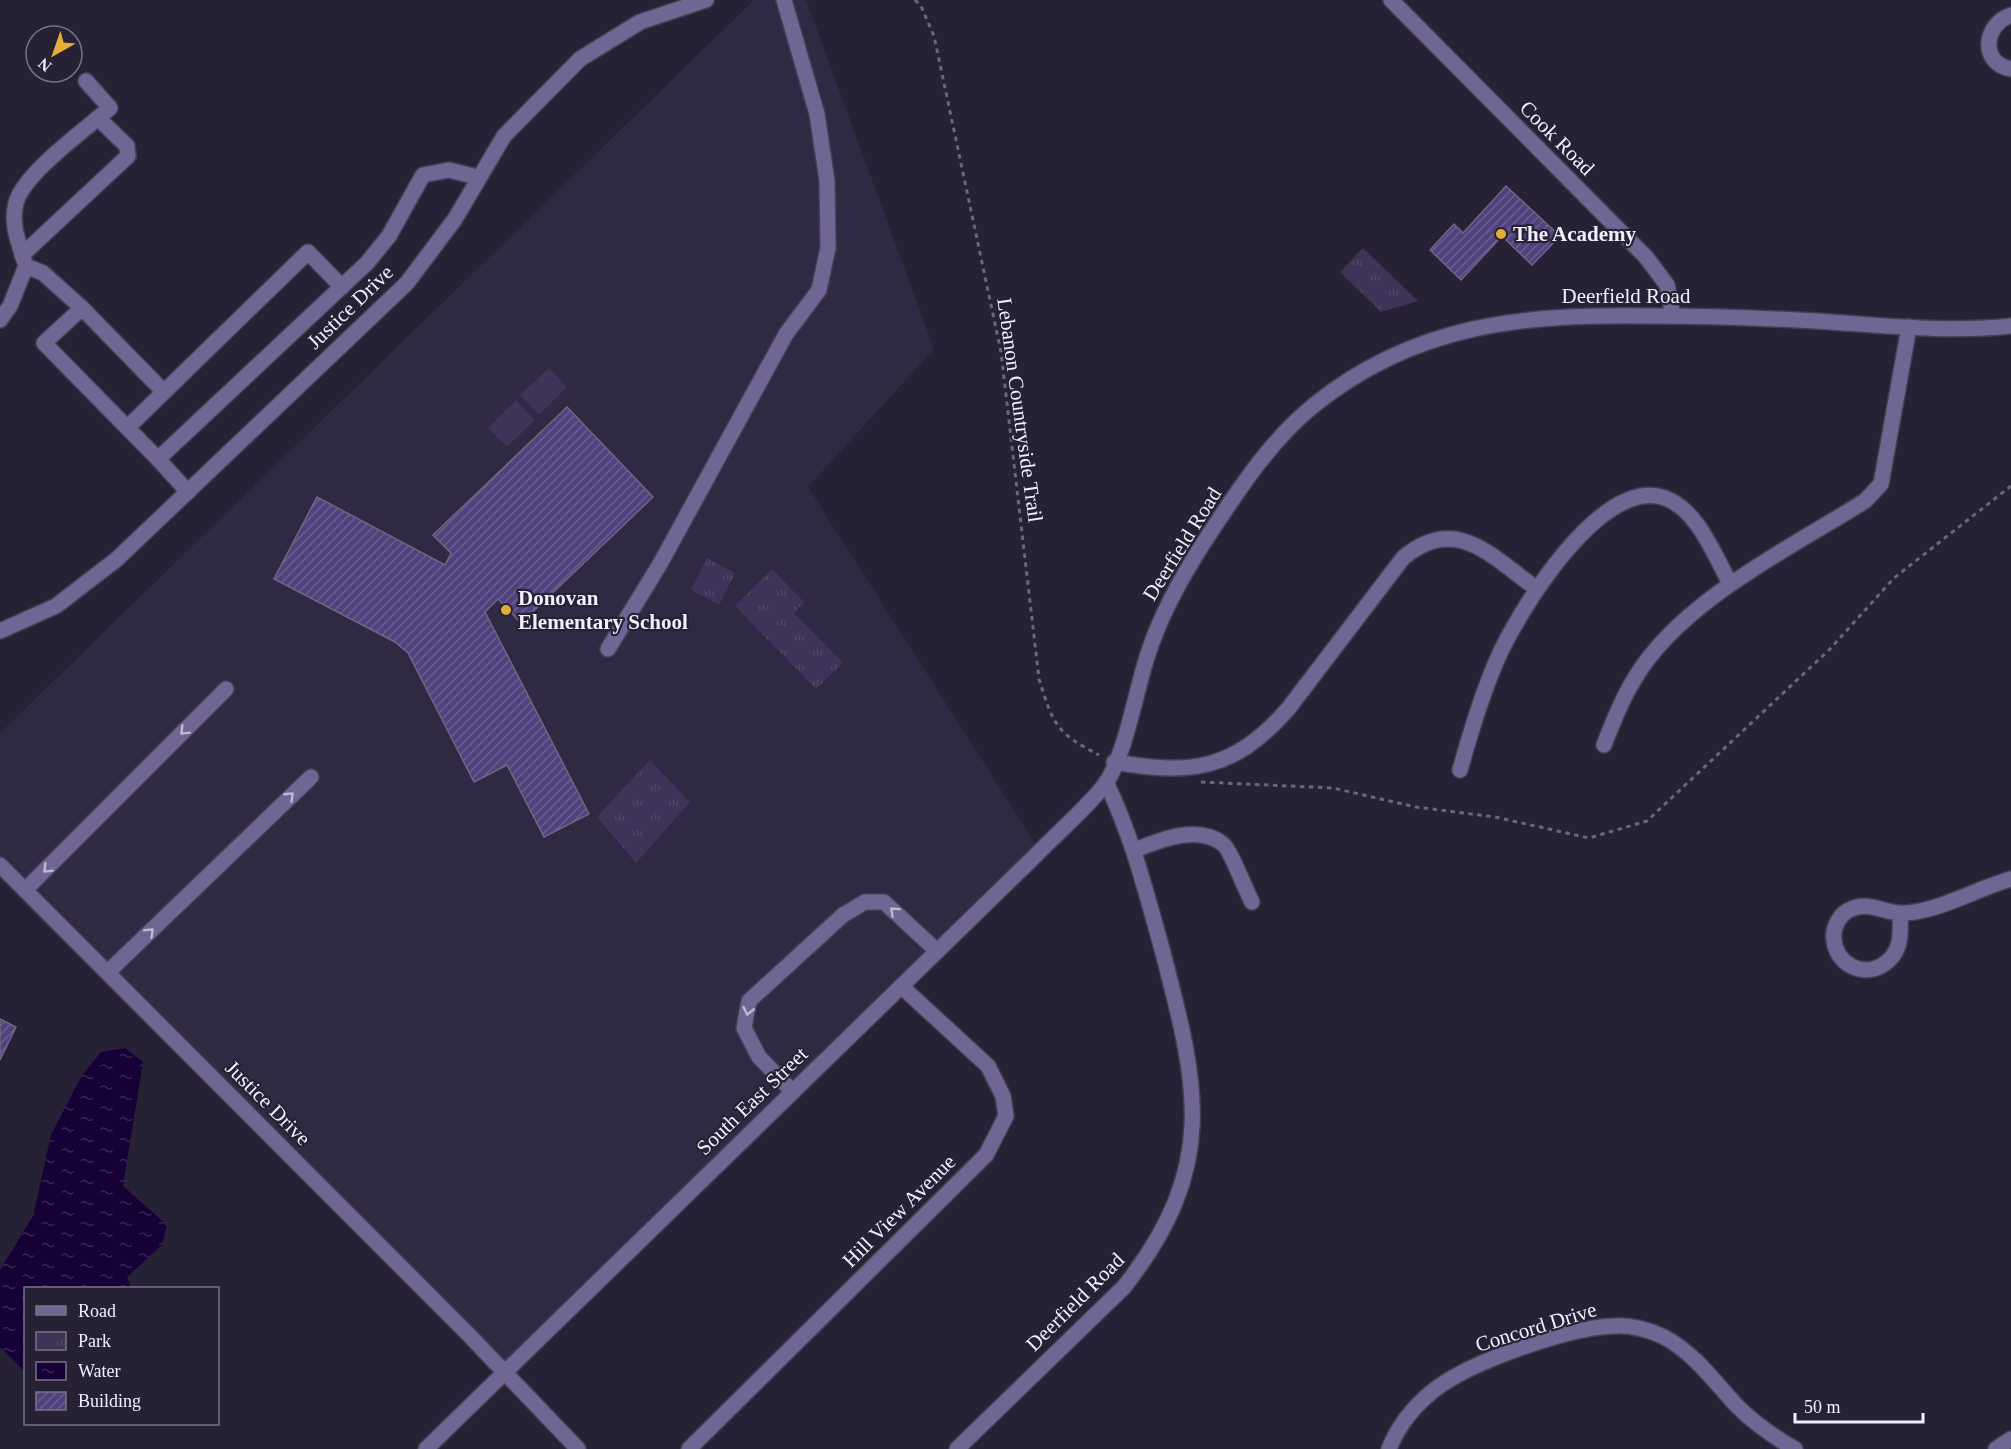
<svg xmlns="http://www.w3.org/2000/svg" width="2011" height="1449" font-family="Georgia,serif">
  <defs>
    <pattern id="park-tufts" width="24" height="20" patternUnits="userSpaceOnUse" patternTransform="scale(1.5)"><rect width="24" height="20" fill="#3d3457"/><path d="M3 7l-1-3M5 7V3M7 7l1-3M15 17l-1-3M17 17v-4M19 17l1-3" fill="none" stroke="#504868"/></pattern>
    <pattern id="water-ripples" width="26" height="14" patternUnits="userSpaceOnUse" patternTransform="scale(1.5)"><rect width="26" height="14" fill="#160036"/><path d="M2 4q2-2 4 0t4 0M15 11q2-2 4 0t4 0" fill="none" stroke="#382654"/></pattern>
    <pattern id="building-hatch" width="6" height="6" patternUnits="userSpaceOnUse" patternTransform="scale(1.5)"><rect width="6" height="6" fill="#51417d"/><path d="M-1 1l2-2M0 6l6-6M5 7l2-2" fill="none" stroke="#6a5d90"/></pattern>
  </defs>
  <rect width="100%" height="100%" fill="#262135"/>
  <!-- built -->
  <polygon fill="#302944" points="754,0 806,0 934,349 808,487 1040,851 505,1372 0,865 0,733"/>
  <!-- grass -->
  <g fill="#3d3457">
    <polygon points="549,368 567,387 539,415 520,395"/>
    <polygon points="516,400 535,420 507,447 488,428"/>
  </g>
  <!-- park -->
  <g fill="url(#park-tufts)">
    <polygon points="1363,248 1418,301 1381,312 1340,272"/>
    <polygon points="707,558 735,573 719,605 691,590"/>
    <polygon points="772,569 804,602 794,613 843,663 816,689 735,606"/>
    <polygon points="650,760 690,802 636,863 597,817"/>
  </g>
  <!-- water -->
  <polygon fill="url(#water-ripples)" points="125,1048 143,1062 123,1186 167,1225 162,1245 127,1277 131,1288 26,1288 25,1372 0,1347 0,1270 33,1216 51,1135 82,1075 101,1052"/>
  <!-- building -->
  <g fill="url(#building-hatch)" stroke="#6d6880" stroke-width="1.5">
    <polygon points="1506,186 1560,236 1532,265 1502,236 1461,280 1430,250 1454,224 1463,233"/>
    <polygon points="567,407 653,497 521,623 498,599 485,612 589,814 544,837 507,765 474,782 408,653 395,642 274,579 317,497 445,565 451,553 433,535"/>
    <polygon points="0,1019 16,1027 0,1060"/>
  </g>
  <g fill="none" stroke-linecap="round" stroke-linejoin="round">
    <!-- minor casing -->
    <g stroke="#433e51" stroke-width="18">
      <g id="minor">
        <polyline points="1391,0 1646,257 1667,285 1673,316"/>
        <path d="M 2011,15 C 1984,24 1979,63 2011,69"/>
        <path d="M 86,81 L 110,108 C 86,129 23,174 16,203 C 10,225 20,246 26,266 L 43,273 L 82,308 L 44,343 L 158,459"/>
        <polyline points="22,255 128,156 127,146 98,118"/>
        <polyline points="82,308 164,392"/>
        <polyline points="0,320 10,306 26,266"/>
        <polyline points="128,427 308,252 342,287"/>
        <polyline points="188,492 158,459 367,263 389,236 423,175 449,170 477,177"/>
        <polyline points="0,631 56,606 117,559 407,283 455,219 504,136 580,59 640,22 706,0"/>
        <polyline points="608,649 660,564 786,334 819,290 828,248 827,181 817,114 784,0"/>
        <path d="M 1604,745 C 1613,722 1622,699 1635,678 C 1681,601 1790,548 1865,501 L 1881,484 L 1909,327"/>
        <path d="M 1114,762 C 1192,775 1233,771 1288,709 L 1403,558 C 1456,513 1492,557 1537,589"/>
        <path d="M 1460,770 C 1470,734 1481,697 1496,662 C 1517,613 1601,475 1665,498 C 1698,510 1714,555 1730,583"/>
        <path d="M 1135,850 C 1160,840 1199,824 1223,844 C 1230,849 1246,891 1252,902"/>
        <polyline points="0,865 469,1335 578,1449"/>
        <polyline points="25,890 226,689"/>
        <path d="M 1900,914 C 1901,935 1902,954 1881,966 C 1861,977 1836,963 1834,940 C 1832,929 1839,915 1849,910 C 1869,899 1888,916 1907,913 C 1944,909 1976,889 2011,879"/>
        <polyline points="108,972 311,777"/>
        <polyline points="792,1091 759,1057 744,1028 749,1001 843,915 865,902 884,902 937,951"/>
        <path d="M 426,1449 L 1036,855 C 1055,835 1090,805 1106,783 C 1125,755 1136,691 1147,657 C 1160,615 1182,576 1206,539 C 1237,492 1269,442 1313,406 C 1415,323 1525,314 1652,316 C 1706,316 1761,318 1816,321 C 1881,325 1946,333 2011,326"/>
        <polyline points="689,1449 986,1155 1006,1116 1003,1096 988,1066 901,986"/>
        <path d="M 957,1449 L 1124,1287 C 1219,1166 1198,1087 1162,949 C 1146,892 1132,836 1106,782"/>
        <path d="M 1389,1449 C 1398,1426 1413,1407 1433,1391 C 1469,1362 1569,1327 1615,1326 C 1631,1325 1650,1330 1664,1337 C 1694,1353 1714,1381 1737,1406 C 1754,1423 1774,1437 1795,1449"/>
        <polyline points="1996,1449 2011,1439"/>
      </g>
    </g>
    <!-- path -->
    <g stroke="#6b6778" stroke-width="3" stroke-dasharray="4.5 4.5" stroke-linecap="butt">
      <path d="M 915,0 L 921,6 L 934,36 L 1001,352 L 1039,679 C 1053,724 1056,733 1099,755"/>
      <polyline points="1201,782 1333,788 1416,807 1495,817 1589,838 1647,821 1830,649 1894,578 2011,486"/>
    </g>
    <!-- minor -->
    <use href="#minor" stroke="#706693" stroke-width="15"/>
  </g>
  <!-- one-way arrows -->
  <defs><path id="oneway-chevron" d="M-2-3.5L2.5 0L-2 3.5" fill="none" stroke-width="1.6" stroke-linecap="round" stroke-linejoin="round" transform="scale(1.5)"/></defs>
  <g stroke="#beb8d3">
    <use href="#oneway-chevron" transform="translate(184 731) rotate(135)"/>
    <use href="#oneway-chevron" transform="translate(290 796) rotate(-44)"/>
    <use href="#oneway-chevron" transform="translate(47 869) rotate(135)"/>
    <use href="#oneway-chevron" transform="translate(894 911) rotate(-137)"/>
    <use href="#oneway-chevron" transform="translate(150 932) rotate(-44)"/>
    <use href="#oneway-chevron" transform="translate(748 1011) rotate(103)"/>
  </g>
  <!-- markers -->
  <g fill="#e2af34" stroke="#262135" stroke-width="2">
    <circle cx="1501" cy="234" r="6"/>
    <circle cx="506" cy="610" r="6"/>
  </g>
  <g text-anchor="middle" stroke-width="4.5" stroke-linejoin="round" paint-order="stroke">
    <!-- street labels -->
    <g font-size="21" fill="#f2effd" stroke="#262135">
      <text transform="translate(1557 138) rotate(45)" y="7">Cook Road</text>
      <text x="1626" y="303">Deerfield Road</text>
      <text transform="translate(350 307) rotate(-44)" y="7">Justice Drive</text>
      <text transform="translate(1020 410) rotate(82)" y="7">Lebanon Countryside Trail</text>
      <text transform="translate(1182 544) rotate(-58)" y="7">Deerfield Road</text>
      <text transform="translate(752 1101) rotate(-44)" y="7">South East Street</text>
      <text transform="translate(268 1103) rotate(45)" y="7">Justice Drive</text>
      <text transform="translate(899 1211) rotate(-45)" y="7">Hill View Avenue</text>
      <text transform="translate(1075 1302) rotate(-45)" y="7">Deerfield Road</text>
      <text transform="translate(1536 1327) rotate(-17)" y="7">Concord Drive</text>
    </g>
    <!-- poi labels -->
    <g font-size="21" font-weight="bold" fill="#f2effd" stroke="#262135" text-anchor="start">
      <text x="1513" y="241">The Academy</text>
      <text x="518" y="605">Donovan<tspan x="518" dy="24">Elementary School</tspan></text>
    </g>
  </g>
  <!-- legend -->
  <rect x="24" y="1287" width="195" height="138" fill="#262135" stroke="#787385" stroke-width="1.5"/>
  <rect x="36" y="1306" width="30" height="9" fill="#706693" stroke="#787385" stroke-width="1.5"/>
  <text x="78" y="1317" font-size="18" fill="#f2effd">Road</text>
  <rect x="36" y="1332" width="30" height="18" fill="url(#park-tufts)" stroke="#787385" stroke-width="1.5"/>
  <text x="78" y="1347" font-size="18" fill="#f2effd">Park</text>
  <rect x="36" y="1362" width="30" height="18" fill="url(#water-ripples)" stroke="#787385" stroke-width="1.5"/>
  <text x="78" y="1377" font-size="18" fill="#f2effd">Water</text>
  <rect x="36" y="1392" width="30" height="18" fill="url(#building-hatch)" stroke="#787385" stroke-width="1.5"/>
  <text x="78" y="1407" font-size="18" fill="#f2effd">Building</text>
  <!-- north arrow -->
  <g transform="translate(54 54) rotate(220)"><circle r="28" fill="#262135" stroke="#787385" stroke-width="1.5"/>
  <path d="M0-4.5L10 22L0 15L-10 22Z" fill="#e2af34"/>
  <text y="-9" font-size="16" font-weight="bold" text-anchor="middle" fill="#f2effd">N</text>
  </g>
  <!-- scale -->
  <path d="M1795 1413v9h128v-9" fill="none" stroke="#f2effd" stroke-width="3"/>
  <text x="1804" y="1413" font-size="18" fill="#f2effd" stroke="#262135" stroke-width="4.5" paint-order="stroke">50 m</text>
</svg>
